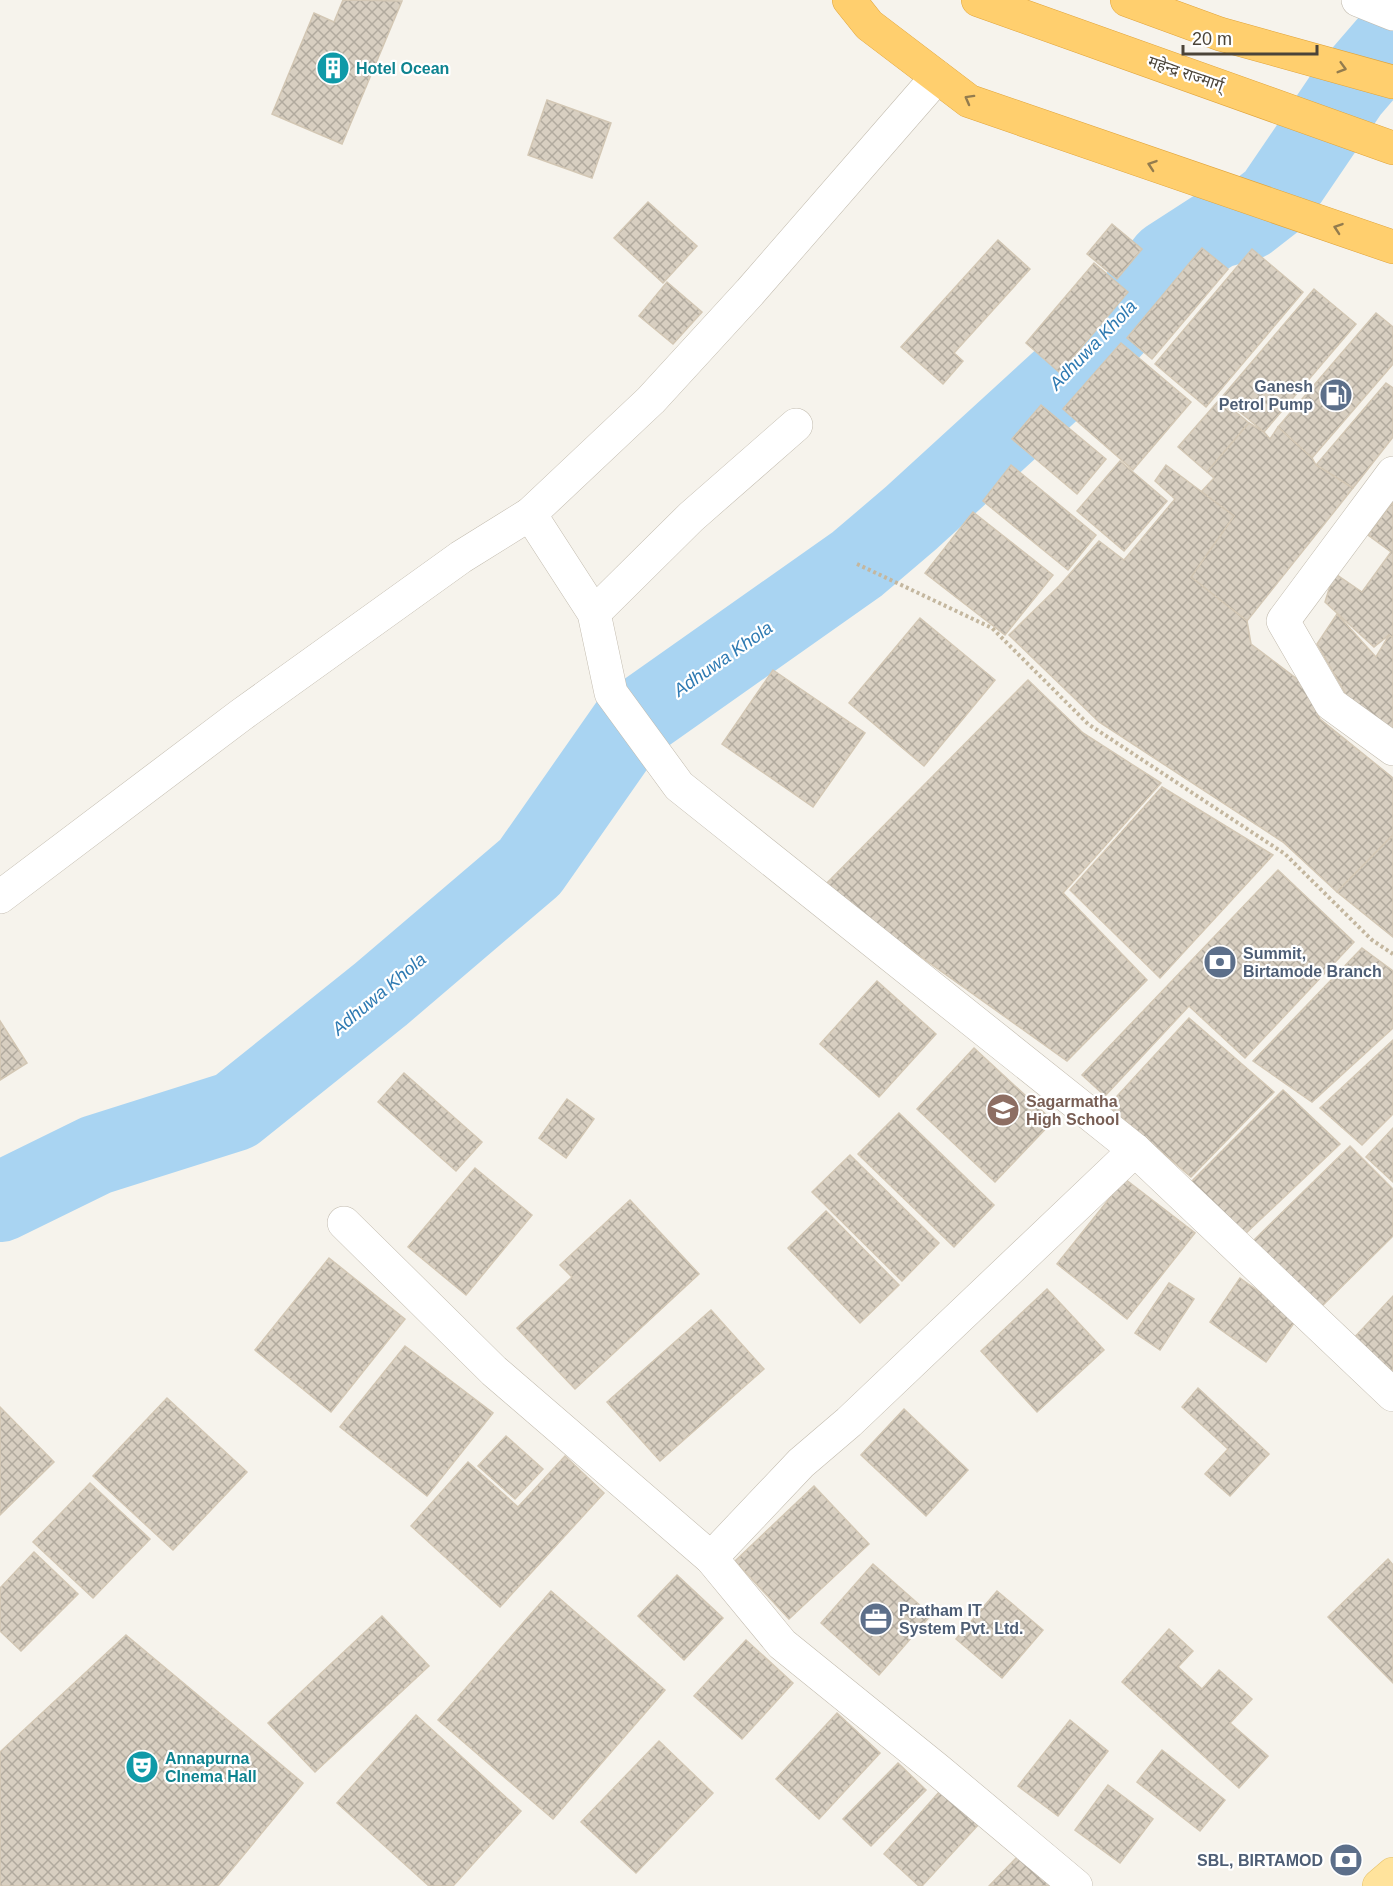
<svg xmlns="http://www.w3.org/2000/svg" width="1393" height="1886" font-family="Helvetica,'Noto Sans Devanagari',sans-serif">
  <defs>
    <pattern id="building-cross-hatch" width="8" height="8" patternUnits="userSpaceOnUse" patternTransform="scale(1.5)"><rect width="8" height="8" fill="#d8cfc1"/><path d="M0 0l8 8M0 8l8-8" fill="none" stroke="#b1aa9e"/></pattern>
  </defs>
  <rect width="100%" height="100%" fill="#f6f3ec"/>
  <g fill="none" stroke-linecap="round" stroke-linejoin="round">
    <!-- river -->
    <polyline stroke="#a9d4f2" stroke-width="80" points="0,1202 96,1155 235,1111 381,994 530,867 630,724 857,564 911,518 1074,369 1125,314 1168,260 1216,229 1248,220 1275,199 1349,90 1393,39"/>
  </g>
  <!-- building -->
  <g fill="url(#building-cross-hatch)" stroke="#d3c7b4" stroke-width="1.5">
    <polygon points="343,0 402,1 342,144 272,114 314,13 334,22"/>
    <polygon points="547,100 611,123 592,178 528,155"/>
    <polygon points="648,202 697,246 663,283 614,238"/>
    <polygon points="1112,224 1142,249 1117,279 1087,254"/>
    <polygon points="998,240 1030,269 954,353 963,361 943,384 901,347"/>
    <polygon points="1202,248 1228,269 1152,359 1127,338"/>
    <polygon points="1252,249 1303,292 1206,407 1155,364"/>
    <polygon points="1094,263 1128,292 1060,373 1026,343"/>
    <polygon points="667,282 702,312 673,344 639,316"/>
    <polygon points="1314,289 1356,324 1264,432 1222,397"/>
    <polygon points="1376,313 1393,327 1393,364 1312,458 1278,427"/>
    <polygon points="1121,343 1191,402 1133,470 1063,409"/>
    <polygon points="1386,383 1393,388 1393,437 1353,488 1316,465"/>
    <polygon points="1220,399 1249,423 1207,472 1178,447"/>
    <polygon points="1041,405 1106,459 1077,494 1012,439"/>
    <polygon points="1249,423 1264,432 1270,439 1278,427 1312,458 1316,465 1353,488 1247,621 1191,577 1234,516 1201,492 1214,478 1207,472"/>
    <polygon points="1120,461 1167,501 1124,551 1077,511"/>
    <polygon points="1011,465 1096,535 1068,570 983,501"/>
    <polygon points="1166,465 1234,516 1191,577 1247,621 1251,644 1305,685 1320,719 1393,778 1393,835 1337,892 1283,842 1099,722 1009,635 1059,586 1099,541 1124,560 1175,499 1155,481"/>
    <polygon points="1393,502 1393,638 1389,635 1374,647 1325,602 1334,573 1362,592 1391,552 1368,535"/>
    <polygon points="973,512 1053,575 1005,635 925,573"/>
    <polygon points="1337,614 1376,657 1389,635 1393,638 1393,730 1348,698 1317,644"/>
    <polygon points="920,618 995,680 924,766 849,703"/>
    <polygon points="773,670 865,733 813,807 722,744"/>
    <polygon points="1028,680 1083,733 1161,783 1063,893 1147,980 1067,1061 823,887"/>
    <polygon points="1162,787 1273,855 1160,978 1070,890"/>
    <polygon points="1393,835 1393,937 1337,892"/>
    <polygon points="1278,870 1354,942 1245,1058 1189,1006 1105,1096 1082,1075"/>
    <polygon points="1362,948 1393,971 1393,1028 1312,1102 1253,1061"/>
    <polygon points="877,981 936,1034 879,1097 820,1044"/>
    <polygon points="1189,1018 1274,1092 1191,1177 1108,1106"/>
    <polygon points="0,1021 27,1063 0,1080"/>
    <polygon points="1393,1040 1393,1114 1362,1145 1320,1108"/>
    <polygon points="974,1048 1053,1121 995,1182 917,1109"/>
    <polygon points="404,1073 482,1142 456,1171 378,1102"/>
    <polygon points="1283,1090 1340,1144 1244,1235 1190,1183"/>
    <polygon points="567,1099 594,1119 566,1158 539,1138"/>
    <polygon points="899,1113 994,1205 954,1247 858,1154"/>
    <polygon points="1393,1128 1393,1182 1366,1157"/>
    <polygon points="1350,1146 1393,1189 1393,1236 1317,1311 1251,1243"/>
    <polygon points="850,1155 939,1243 902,1281 812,1192"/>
    <polygon points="475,1168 532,1215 466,1295 408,1247"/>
    <polygon points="1125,1179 1195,1233 1127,1319 1057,1264"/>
    <polygon points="630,1200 699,1274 575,1389 517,1328 572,1277 560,1265"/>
    <polygon points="826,1211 899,1285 860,1323 788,1248"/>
    <polygon points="329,1258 405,1319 331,1412 255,1350"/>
    <polygon points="1240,1278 1297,1319 1266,1362 1210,1322"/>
    <polygon points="1169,1283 1194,1299 1160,1350 1135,1333"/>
    <polygon points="1047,1289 1104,1350 1037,1412 981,1351"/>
    <polygon points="1393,1296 1393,1375 1353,1339"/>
    <polygon points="711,1310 764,1369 660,1461 607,1402"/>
    <polygon points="405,1346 493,1413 427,1496 340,1427"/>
    <polygon points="1198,1388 1269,1454 1230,1496 1205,1474 1228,1449 1182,1407"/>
    <polygon points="167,1398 247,1472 173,1550 93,1476"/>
    <polygon points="0,1407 54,1462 0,1515"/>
    <polygon points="904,1409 968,1470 926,1516 861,1455"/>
    <polygon points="506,1436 543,1469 515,1499 478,1466"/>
    <polygon points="565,1456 604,1493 500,1607 411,1526 468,1462 518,1507"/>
    <polygon points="90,1483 150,1539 93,1598 33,1542"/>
    <polygon points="814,1486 869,1544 789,1619 735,1561"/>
    <polygon points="34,1552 78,1594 21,1651 0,1631 0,1588"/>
    <polygon points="1388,1559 1393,1565 1393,1683 1328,1617"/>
    <polygon points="873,1564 931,1615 879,1675 821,1623"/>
    <polygon points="677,1575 723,1618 684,1660 638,1616"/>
    <polygon points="551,1591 665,1690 553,1819 438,1720"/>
    <polygon points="997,1591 1043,1630 1002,1678 956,1639"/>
    <polygon points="382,1616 429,1666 315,1772 268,1723"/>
    <polygon points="1169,1629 1193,1651 1178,1667 1202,1689 1219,1670 1252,1699 1230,1723 1268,1756 1239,1788 1122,1682"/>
    <polygon points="126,1635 303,1783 218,1886 0,1886 0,1752"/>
    <polygon points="746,1640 793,1683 742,1739 694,1696"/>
    <polygon points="837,1713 880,1753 819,1819 776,1779"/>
    <polygon points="416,1715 521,1811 453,1886 429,1886 337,1803"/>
    <polygon points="1070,1720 1108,1751 1058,1816 1018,1786"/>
    <polygon points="659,1741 713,1793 636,1873 581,1822"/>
    <polygon points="1162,1750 1225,1800 1200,1831 1137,1782"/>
    <polygon points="898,1763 926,1790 871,1846 843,1819"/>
    <polygon points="1108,1785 1153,1819 1120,1863 1075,1830"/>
    <polygon points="940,1791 978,1825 922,1886 919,1886 884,1854"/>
    <polygon points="1022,1852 1059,1886 989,1886"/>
  </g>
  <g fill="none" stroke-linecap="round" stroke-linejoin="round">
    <!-- street casing -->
    <g stroke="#c2bbae" stroke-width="34">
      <g id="street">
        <polyline points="1358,0 1393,14"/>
        <polyline points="1393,473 1283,621 1331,704 1393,749"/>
        <polyline points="530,514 594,613 611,693 679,786 1135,1150 1393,1395"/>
        <polyline points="594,613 691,517 796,425"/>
        <polyline points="0,897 241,715 461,557 530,514 651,400 750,292 937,77"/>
        <polyline points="344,1223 494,1371 711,1558 782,1644 939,1771 1076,1886"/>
        <polyline points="711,1558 801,1463 849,1422 1135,1150"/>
      </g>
    </g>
    <!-- primary casing -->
    <g stroke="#e6c16a" stroke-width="34">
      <polyline id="primary" points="1379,1886 1393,1874"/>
    </g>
    <!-- highway casing -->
    <g stroke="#e0a43c" stroke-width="34">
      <g id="highway">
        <polyline points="849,0 869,25 969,101 1393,247"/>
        <polyline points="978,0 1393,148"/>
        <polyline points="1127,0 1220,34 1393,82"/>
      </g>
    </g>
    <!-- path -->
    <polyline stroke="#c4b79f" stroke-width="4" stroke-dasharray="3 3" stroke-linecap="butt" points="857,564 992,628 1088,724 1285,854 1372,940 1393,954"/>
    <!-- street -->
    <use href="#street" stroke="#fff" stroke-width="33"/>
    <!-- primary -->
    <use href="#primary" stroke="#ffe39c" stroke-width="33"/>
    <!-- highway -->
    <use href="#highway" stroke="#ffcf6e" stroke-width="33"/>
  </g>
  <!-- one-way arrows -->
  <defs><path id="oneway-chevron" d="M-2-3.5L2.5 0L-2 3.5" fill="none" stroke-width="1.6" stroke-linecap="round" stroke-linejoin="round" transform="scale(1.5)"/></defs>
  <g stroke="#937c4e">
    <use href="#oneway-chevron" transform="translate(1342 68) rotate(16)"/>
    <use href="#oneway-chevron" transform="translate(969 99) rotate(-151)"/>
    <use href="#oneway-chevron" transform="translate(1152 165) rotate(-161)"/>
    <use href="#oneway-chevron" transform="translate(1338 228) rotate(-161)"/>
  </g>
  <!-- icons -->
  <defs>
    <g id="building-disc" transform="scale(1.725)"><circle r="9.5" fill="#0f9aa8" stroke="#fff"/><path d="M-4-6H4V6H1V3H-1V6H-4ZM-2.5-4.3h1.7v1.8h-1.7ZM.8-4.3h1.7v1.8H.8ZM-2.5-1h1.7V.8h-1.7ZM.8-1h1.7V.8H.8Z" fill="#fff"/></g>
    <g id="fuel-disc" transform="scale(1.725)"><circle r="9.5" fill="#5c6f8a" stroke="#fff"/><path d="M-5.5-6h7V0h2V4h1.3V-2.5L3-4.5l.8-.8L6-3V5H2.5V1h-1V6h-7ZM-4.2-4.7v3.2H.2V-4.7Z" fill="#fff"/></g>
    <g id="bank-disc" transform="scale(1.725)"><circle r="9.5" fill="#5c6f8a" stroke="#fff"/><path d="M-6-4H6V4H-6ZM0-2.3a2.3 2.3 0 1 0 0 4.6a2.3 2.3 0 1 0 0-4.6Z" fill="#fff"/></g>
    <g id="school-disc" transform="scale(1.725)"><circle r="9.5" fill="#8d6e63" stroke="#fff"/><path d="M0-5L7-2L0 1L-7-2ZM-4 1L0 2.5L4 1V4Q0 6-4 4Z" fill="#fff"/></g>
    <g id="office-disc" transform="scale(1.725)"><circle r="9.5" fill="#5c6f8a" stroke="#fff"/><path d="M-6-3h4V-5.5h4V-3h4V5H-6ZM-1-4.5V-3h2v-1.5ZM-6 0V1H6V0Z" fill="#fff"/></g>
    <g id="theatre-disc" transform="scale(1.725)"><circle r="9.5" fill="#0f9aa8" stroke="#fff"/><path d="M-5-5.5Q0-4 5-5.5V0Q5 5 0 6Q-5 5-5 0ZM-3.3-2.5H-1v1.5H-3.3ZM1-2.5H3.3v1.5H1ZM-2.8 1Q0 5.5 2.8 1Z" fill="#fff"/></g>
  </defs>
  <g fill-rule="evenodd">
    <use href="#building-disc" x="333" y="68"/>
    <use href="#fuel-disc" x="1336" y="395"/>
    <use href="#bank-disc" x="1220" y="962"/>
    <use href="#school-disc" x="1003" y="1110"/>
    <use href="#office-disc" x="876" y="1619"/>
    <use href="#theatre-disc" x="142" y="1767"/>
    <use href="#bank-disc" x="1346" y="1860"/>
  </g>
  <g text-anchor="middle" stroke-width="4.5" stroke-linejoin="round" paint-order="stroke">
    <!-- culture labels -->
    <g font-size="16" font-weight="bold" fill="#0d838f" stroke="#fff" text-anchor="start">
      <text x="356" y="74">Hotel Ocean</text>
      <text x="165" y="1764">Annapurna<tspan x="165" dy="18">CInema Hall</tspan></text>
    </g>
    <!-- street labels -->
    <g font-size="16" fill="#4b4439" stroke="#fff">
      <text transform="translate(1186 73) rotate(19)" y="6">महेन्द्र राज्मार्ग्</text>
    </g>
    <!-- service labels -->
    <g font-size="16" font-weight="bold" fill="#4e5e75" stroke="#fff" text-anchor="end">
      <text x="1313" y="392">Ganesh<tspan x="1313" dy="18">Petrol Pump</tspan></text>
      <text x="1243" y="959" text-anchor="start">Summit,<tspan x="1243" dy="18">Birtamode Branch</tspan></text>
      <text x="899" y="1616" text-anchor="start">Pratham IT<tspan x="899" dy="18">System Pvt. Ltd.</tspan></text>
      <text x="1323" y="1866">SBL, BIRTAMOD</text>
    </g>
    <!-- education labels -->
    <g font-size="16" font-weight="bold" fill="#785e54" stroke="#fff" text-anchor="start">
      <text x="1026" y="1107">Sagarmatha<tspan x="1026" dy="18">High School</tspan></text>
    </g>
    <!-- water labels -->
    <g font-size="18" font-style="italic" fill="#2e7ab2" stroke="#fff">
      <text transform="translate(1093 345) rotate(-46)" y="6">Adhuwa Khola</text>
      <text transform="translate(723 659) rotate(-35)" y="6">Adhuwa Khola</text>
      <text transform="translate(379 994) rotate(-40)" y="6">Adhuwa Khola</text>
    </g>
  </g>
  <!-- scale -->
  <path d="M1183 45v9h134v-9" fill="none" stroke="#4b4439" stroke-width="3"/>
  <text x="1192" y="45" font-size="18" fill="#4b4439" stroke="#ffffff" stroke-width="4.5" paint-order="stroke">20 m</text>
</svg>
